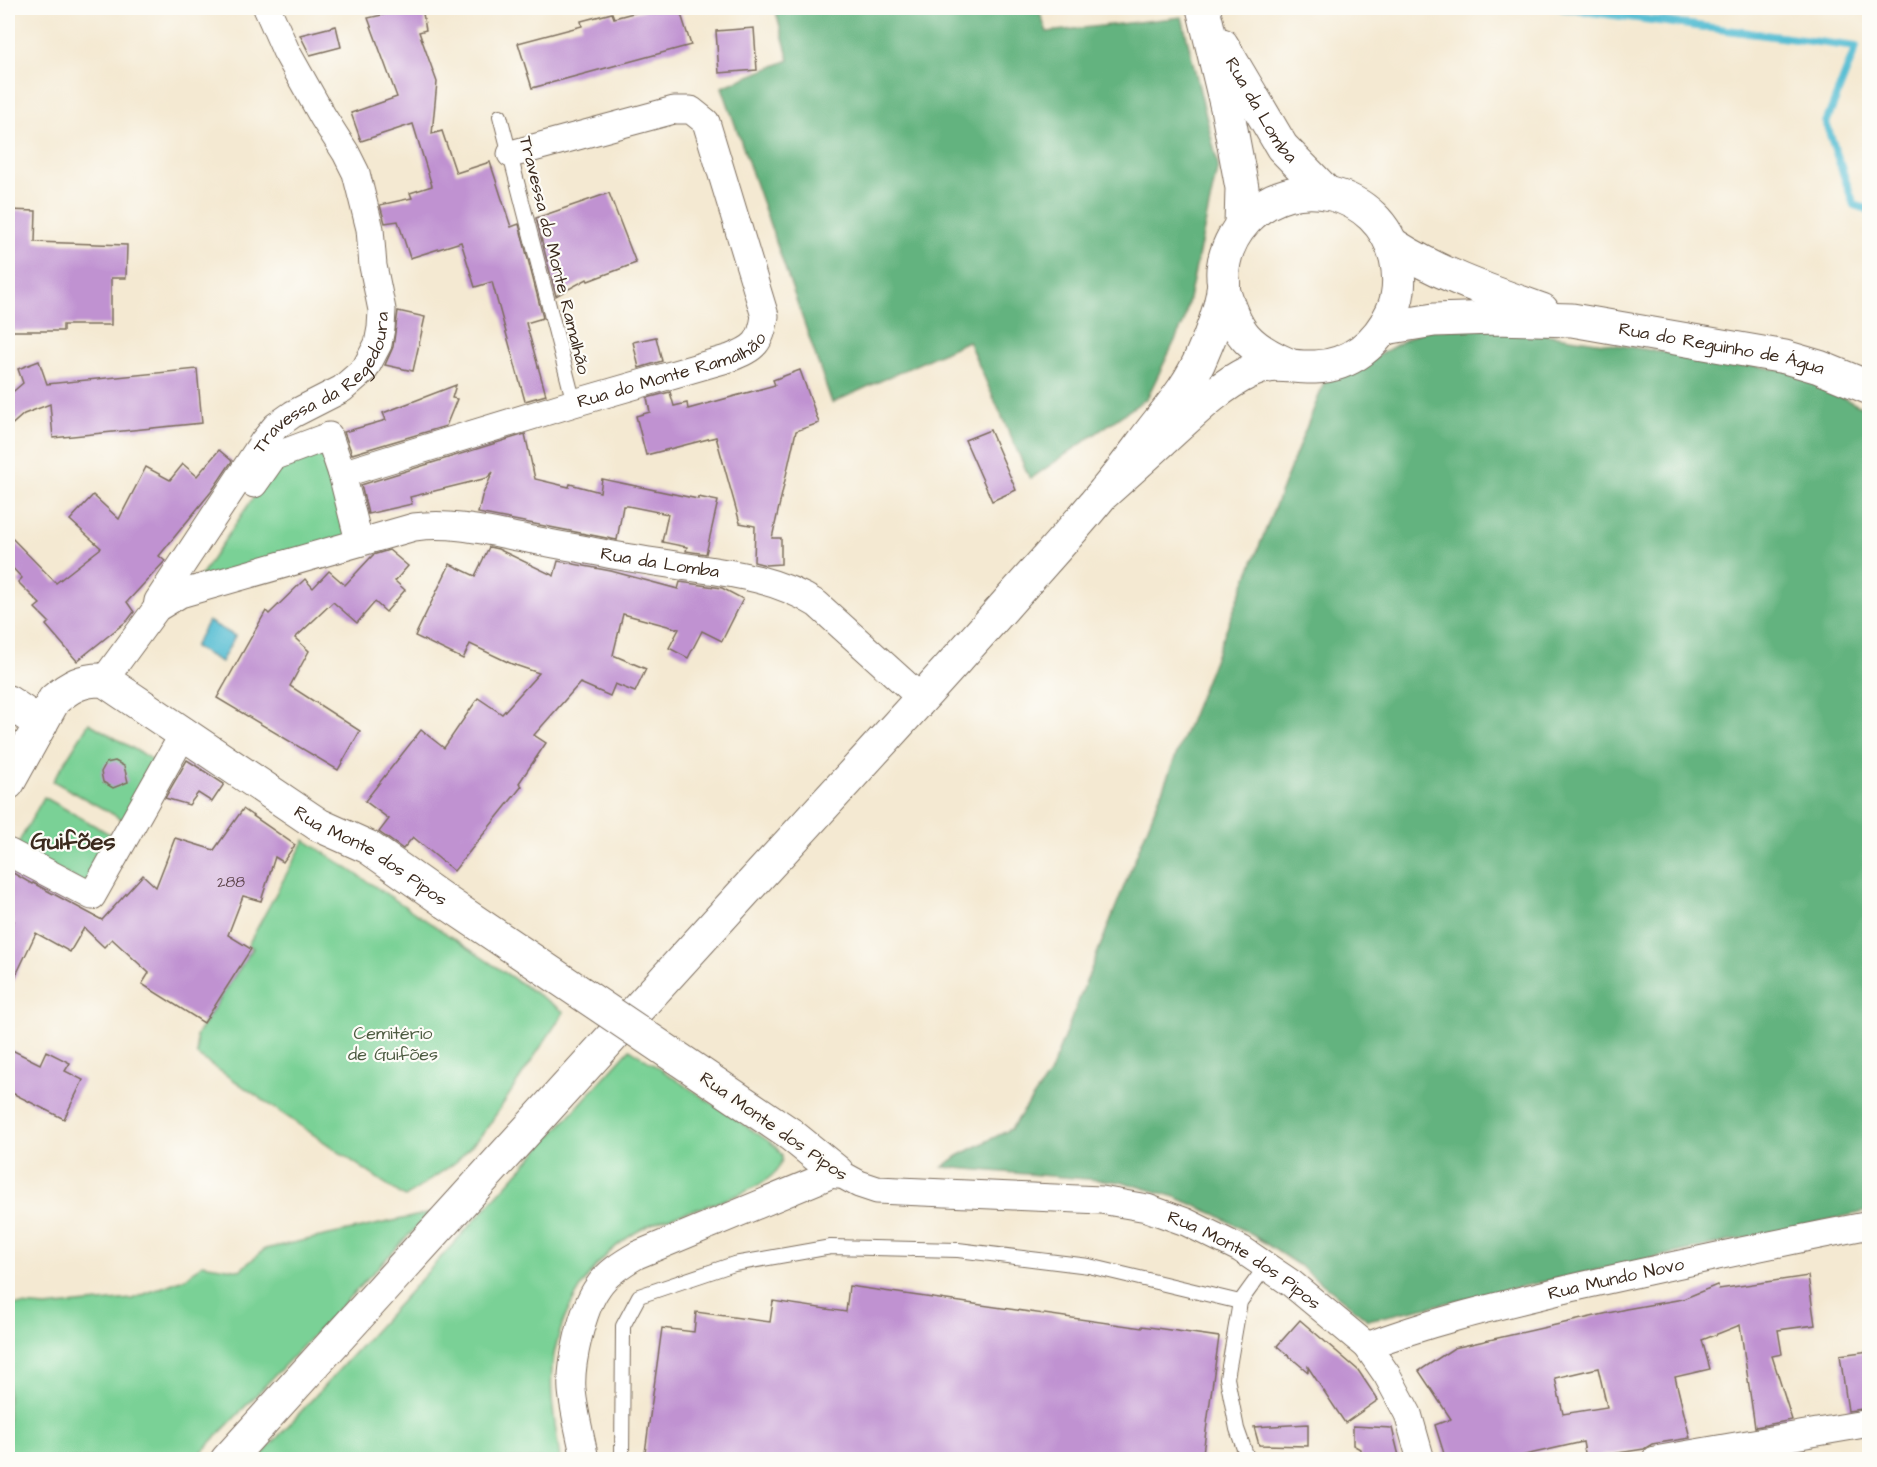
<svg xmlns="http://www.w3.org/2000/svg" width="1877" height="1467" font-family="'Architects Daughter',sans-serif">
  <rect width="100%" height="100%" fill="#fdfcf7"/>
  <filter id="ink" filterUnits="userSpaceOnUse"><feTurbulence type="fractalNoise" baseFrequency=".0167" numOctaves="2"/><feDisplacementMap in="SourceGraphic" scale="12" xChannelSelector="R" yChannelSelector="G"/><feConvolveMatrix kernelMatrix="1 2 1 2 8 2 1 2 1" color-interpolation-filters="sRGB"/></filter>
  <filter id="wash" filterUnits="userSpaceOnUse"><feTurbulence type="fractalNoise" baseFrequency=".008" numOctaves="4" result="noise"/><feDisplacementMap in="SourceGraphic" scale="24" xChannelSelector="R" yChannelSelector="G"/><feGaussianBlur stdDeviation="1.35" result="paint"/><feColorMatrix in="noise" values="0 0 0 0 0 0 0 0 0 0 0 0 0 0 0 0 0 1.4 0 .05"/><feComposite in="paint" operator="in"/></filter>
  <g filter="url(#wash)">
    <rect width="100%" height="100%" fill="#f4e9d2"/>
    <!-- green -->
    <g fill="#7ad196" stroke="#5a7e5a" stroke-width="1.5">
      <polygon points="322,448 349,538 198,580 277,462"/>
      <polygon points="89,723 158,763 125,821 53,781"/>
      <polygon points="44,797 115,837 87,885 16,847"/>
      <polygon points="305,840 564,1012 485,1131 456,1162 405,1197 197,1055 196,1036 253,948 248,945"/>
      <path d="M 630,1049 L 767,1140 L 776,1147 L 782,1156 C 782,1159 782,1162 780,1165 C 766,1195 684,1210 654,1223 C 599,1247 563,1302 553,1360 C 548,1392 556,1428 560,1459 L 258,1459 Z"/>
      <polygon points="430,1213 195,1459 8,1459 8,1304 46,1307 132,1299 186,1278 202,1264 240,1270 265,1249"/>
    </g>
    <!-- forest -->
    <g fill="#63b37f" stroke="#4f6e4e" stroke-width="1.5">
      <polygon points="775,8 1038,8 1047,32 1182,17 1218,165 1184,322 1147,398 1030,479 968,341 832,403 722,87 789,60"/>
      <polygon points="1504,328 1789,371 1869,411 1869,1211 1368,1320 1300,1266 1254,1236 1217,1215 1175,1197 1123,1182 943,1167 958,1156 1011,1129 1049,1075 1326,378 1345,374 1425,329"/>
    </g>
    <!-- water -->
    <polygon fill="#56bed3" stroke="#487478" stroke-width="1.5" points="208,621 235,636 221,662 194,647"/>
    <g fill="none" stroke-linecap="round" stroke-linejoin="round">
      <!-- stream -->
      <polyline stroke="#56bed3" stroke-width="8" points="1561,8 1856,47 1826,123 1854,205 1870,210"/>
    </g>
    <g id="blocks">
      <!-- building -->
      <g fill="#c092d1" fill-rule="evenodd">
        <polygon points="414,8 422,8 426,30 419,32 437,82 432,134 442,131 456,173 490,162 511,227 519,224 543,318 526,323 546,395 525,401 492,282 475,287 461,242 410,258 398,221 385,223 380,205 412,198 410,193 432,186 413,124 361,141 351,113 397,97 368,18"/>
        <polygon points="652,8 679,8 691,45 532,88 518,43 582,26 581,21 612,13 614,18"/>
        <polygon points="336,26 341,47 310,55 300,35"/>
        <polygon points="754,28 757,70 719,73 716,31"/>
        <polygon points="609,193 636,263 588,281 587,279 556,296 536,218"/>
        <polygon points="8,210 36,211 35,242 127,245 126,278 111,278 111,325 63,325 63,331 8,331"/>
        <polygon points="398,311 425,317 413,371 385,365 393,347"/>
        <polygon points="656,337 662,361 639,368 633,342"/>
        <polygon points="39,361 47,384 197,369 202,423 53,438 50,404 24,414 8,428 8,396 23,383 18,369"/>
        <polygon points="800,370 819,423 796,431 772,538 781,538 781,564 766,565 754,562 755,526 740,523 716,437 646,455 636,416 650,412 647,398 670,392 674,406 687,403 688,409 775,385 773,380"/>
        <polygon points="456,385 452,398 457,399 446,426 352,454 344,432 386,420 383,413"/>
        <polygon points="990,430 1016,490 992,501 965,440"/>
        <polygon points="525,434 535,479 569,487 570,484 600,492 602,479 698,499 698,497 718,501 706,554 686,551 687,547 662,542 668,514 628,506 623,506 617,540 478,513 482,496 493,472 487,478 410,497 412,504 368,514 361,485"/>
        <polygon points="219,450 232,461 211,492 159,556 165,561 127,602 134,612 128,620 77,661 46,625 49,622 35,608 40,604 18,582 22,578 8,563 8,534 56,583 101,548 70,520 93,495 119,519 146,467 170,480 183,464 197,476"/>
        <polygon points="489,547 498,549 554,576 558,561 611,571 678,589 680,582 722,588 743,599 722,641 702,631 688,658 669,648 679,629 623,614 613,655 646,669 635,692 615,684 610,696 580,683 534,735 546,743 519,783 522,786 454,871 413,837 403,849 379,832 389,819 365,801 421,730 444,748 478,698 502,714 539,673 512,664 470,644 463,659 415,636 450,564 475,576"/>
        <polygon points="389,550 408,566 395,581 405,590 386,612 375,602 357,623 333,602 295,638 309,651 290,686 360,731 338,770 217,698 266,611 269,614 305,579 313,588 329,571 345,585 373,555"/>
        <polygon points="187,760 224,784 212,802 198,793 189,805 165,798"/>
        <polygon points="115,761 124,766 128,782 113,788 103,782 101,772 106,763"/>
        <polygon points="243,809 295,845 283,862 275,857 261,901 243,896 228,935 251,949 204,1023 142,984 149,973 112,939 104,947 84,928 70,952 36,933 8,992 8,935 14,921 8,917 8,870 32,884 33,883 102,920 143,875 156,887 175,838 214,850"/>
        <polygon points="8,1048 40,1064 46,1051 70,1063 65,1071 83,1080 64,1119 8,1091"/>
        <path d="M 1808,1276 L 1815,1325 L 1778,1330 L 1782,1354 L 1772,1356 L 1792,1420 L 1755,1427 L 1740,1325 L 1702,1340 L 1710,1369 L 1675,1377 L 1690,1438 L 1652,1444 L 1644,1449 L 1586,1458 L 1583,1442 L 1503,1460 L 1446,1460 L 1435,1425 L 1451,1419 L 1419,1371 L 1454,1348 L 1626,1309 L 1683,1299 L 1717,1285 L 1719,1289 ZM 1598,1368 L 1607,1407 L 1563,1414 L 1555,1378 Z"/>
        <polygon points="849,1286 1142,1328 1142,1326 1219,1337 1202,1460 644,1460 662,1328 694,1332 696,1312 770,1322 773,1301 846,1312"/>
        <polygon points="1300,1320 1358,1370 1378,1400 1345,1423 1308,1367 1308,1372 1277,1346"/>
        <polygon points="1869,1351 1869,1408 1848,1411 1840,1355"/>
        <polygon points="1308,1424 1308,1446 1259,1445 1254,1427"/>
        <polygon points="1353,1426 1392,1428 1400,1460 1360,1460 1360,1449 1353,1445"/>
        <polygon points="1801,1451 1803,1460 1759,1460 1759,1458"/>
      </g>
    </g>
  </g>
  <g filter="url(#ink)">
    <use href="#blocks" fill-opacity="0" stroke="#7c6d5d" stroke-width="1.5"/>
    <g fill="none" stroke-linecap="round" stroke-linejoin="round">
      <!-- service casing -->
      <g stroke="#7c6d5d" stroke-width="16">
        <g id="service">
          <polyline points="500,116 574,403"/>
          <polyline points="622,1460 623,1326 639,1296 734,1264 831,1247 958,1250 1089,1266 1240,1302"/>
          <polyline points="1248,1460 1237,1429 1227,1378 1240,1302 1266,1266"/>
        </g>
      </g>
      <!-- minor casing -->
      <g stroke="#7c6d5d" stroke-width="29">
        <g id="minor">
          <path id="s1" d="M 342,474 L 574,403 L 730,358 C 755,348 761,343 765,316 L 706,122 L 691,110 L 674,110 L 511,154"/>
          <polyline points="254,484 273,457 329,436 342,474 359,541"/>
          <path id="s2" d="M 157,607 L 158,601 L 263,442 L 276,426 L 293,414 L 342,389 L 365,369 L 378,344 L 381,328 L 382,310 L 373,266 L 370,229 L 356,173 L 346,153 L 323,117 L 286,51 L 267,8"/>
          <path id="s3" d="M 104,680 L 157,608 L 180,594 L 414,527 C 452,522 487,531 523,538 C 553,544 583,549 613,555 C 641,560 668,564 695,568 C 738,574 779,580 817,604 L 922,699"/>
          <polyline points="8,852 92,896 184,733"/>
          <path id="s4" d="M 1367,1346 C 1434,1320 1506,1304 1576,1287 C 1674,1265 1772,1244 1870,1225"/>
          <path id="s5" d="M 585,1460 C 581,1437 574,1413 572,1390 C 570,1364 582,1309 598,1287 C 607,1273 623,1263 637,1255 L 837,1172 L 859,1184 L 877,1190 L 1101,1200 L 1147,1208 L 1186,1222 L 1241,1249 L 1291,1283 L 1367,1346 L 1387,1375 L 1408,1414 L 1421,1460"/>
          <polyline points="1655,1460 1870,1423"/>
        </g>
      </g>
      <!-- tertiary casing -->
      <g stroke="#7c6d5d" stroke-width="35">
        <g id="tertiary">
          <path d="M 1392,244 C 1438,274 1491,292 1542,310"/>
          <path id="s6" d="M 1385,328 L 1434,320 L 1494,318 L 1572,320 L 1785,357 L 1819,367 L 1870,388"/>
          <polyline points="8,702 41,724"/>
          <path id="s7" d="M 8,783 L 54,700 C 70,686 83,679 104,680 L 319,825 L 368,847 L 446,902"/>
          <polyline points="790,1134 837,1172"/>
        </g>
      </g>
      <!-- secondary casing -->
      <g stroke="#7c6d5d" stroke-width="35">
        <g id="secondary">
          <polyline points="1203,8 1227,108 1242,188 1241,225"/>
          <path id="s8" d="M 1222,45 L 1282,147 L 1326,192"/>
          <path d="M 1223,289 C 1236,333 1247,347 1289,365"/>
          <path d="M 227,1460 C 400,1270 573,1079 746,890 C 832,797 918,703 1002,609 C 1036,570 1072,532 1105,491 C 1122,471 1137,450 1153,429 C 1171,406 1191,383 1202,355 C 1211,335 1219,313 1223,292 C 1225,275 1222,286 1223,269 C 1225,251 1234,233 1246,220 C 1294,169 1379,190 1396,258 C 1400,276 1400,295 1392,312 C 1378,343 1350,366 1315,367 C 1290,368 1273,360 1249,372 C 1222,385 1200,406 1178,426 C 1154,448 1129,471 1104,493"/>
        </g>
      </g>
      <!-- service -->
      <use href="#service" stroke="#fff" stroke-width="14"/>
      <!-- minor -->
      <use href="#minor" stroke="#fff" stroke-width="27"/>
      <!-- tertiary -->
      <use href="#tertiary" stroke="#fff" stroke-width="33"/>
      <!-- secondary -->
      <use href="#secondary" stroke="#fff" stroke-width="33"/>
      <!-- tertiary-bridge casing -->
      <g stroke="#7c6d5d" stroke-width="35" stroke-linecap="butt">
        <polyline id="tertiary-bridge" points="446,902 790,1134"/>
      </g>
      <!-- tertiary-bridge -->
      <use href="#tertiary-bridge" stroke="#fff" stroke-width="33"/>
    </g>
  </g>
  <g text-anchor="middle" stroke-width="4.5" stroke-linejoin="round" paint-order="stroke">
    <!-- number labels -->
    <g font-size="15" fill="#5c444b">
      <text x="231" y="887">288</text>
    </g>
    <!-- street labels -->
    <g font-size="18" fill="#3b2a1e" stroke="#fdfcf7">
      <text dy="6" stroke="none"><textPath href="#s8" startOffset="76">Rua da Lomba</textPath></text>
      <text transform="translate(555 255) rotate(76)" y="6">Travessa do Monte Ramalhão</text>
      <text dy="6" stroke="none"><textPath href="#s6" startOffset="340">Rua do Reguinho de Água</textPath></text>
      <text dy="6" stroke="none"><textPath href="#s1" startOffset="346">Rua do Monte Ramalhão</textPath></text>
      <text dy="6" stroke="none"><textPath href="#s2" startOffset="285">Travessa da Regedoura</textPath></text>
      <text dy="6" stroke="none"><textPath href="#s3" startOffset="609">Rua da Lomba</textPath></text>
      <text dy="6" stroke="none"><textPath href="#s7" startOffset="470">Rua Monte dos Pipos</textPath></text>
      <text transform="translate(774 1126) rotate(35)" y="6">Rua Monte dos Pipos</text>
      <text dy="6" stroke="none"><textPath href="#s5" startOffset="872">Rua Monte dos Pipos</textPath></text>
      <text dy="6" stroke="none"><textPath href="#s4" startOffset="258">Rua Mundo Novo</textPath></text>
    </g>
    <!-- park labels -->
    <g font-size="18" fill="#4e5c42" stroke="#fdfcf7">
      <text x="393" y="1039">Cemitério<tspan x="393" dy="21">de Guifões</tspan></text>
    </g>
    <!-- district labels -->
    <g font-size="24" font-weight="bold" fill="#3b2a1e" stroke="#fdfcf7">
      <text x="73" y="849">Guifões</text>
    </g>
  </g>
  <!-- margin -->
  <rect width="1877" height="1467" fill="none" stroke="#fdfcf7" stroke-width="30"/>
</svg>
